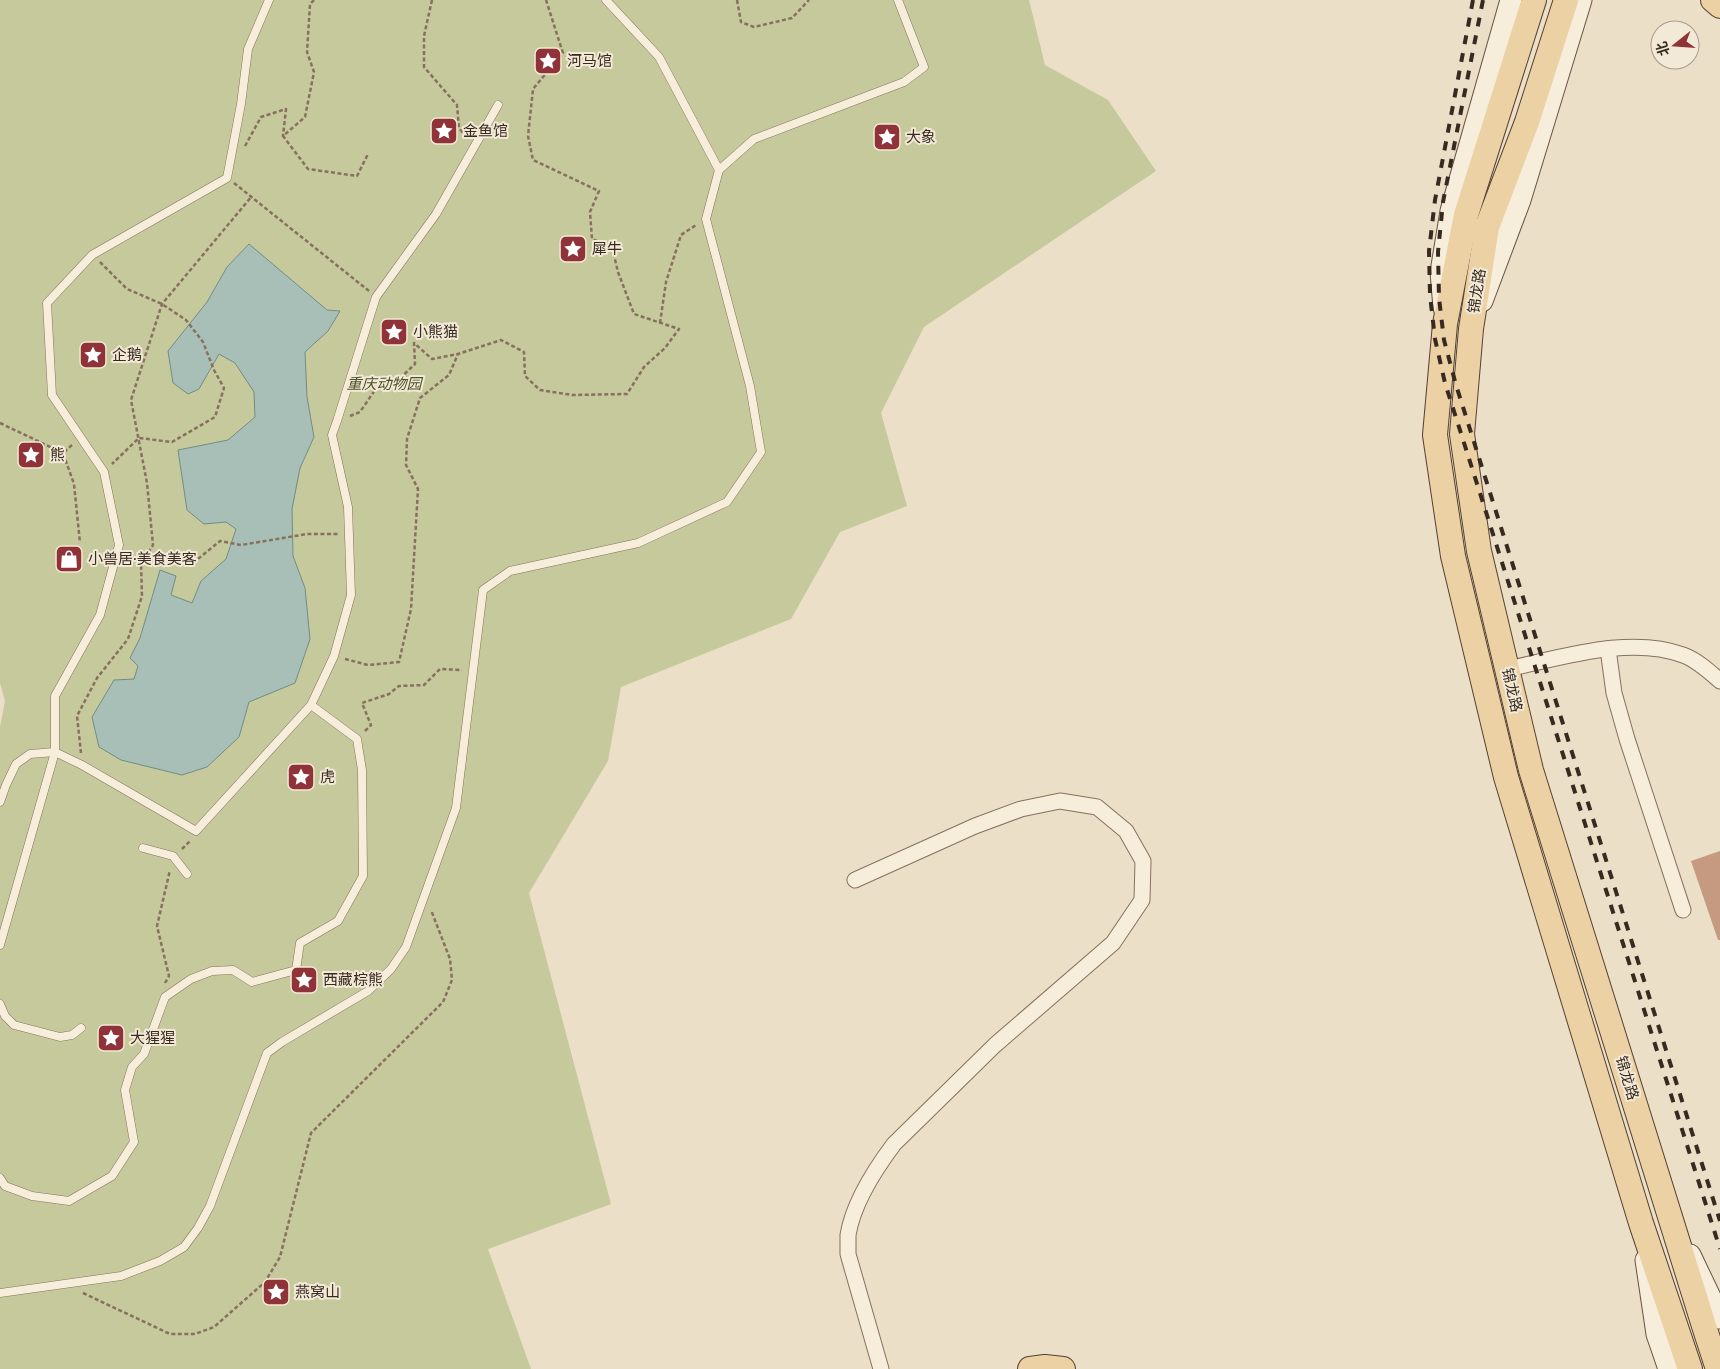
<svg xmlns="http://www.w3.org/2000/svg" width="1720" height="1369" font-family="Lora,'Noto Sans SC',serif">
  <rect width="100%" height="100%" fill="#ebdfc8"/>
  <!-- green -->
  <polygon fill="#c6c99c" points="0,0 1029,0 1045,65 1108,100 1156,171 924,327 881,413 907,506 840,532 791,619 621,687 608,761 529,893 611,1204 488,1249 531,1369 0,1369 0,727 5,701 0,683"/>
  <!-- water -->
  <polygon fill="#a8bfb7" stroke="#708d84" points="249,244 327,310 340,311 328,331 305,352 307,397 314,437 300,468 292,509 293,556 305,588 310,639 295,683 249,702 239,737 207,767 182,775 121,760 99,747 92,717 114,680 134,679 138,666 130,658 140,638 160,570 176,576 171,595 192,603 201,581 226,559 236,529 226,522 204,524 187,510 178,450 228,440 255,417 254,392 235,363 219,354 199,389 188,394 173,383 168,351 207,302 227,267"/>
  <!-- building -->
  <polygon fill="#c69a81" points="1720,851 1720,940 1718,940 1691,861"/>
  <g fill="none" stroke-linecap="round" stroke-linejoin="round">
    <!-- lane casing -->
    <g stroke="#86715e" stroke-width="9">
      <g id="lane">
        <polyline points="606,0 659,57 719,170"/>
        <polyline points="0,802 6,785 16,764 30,754 55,752 82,765 196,831 311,705 334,656 351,595 348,507 332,435 337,421 376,297 436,214 498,105"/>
        <polyline points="143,848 173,856 187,874"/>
        <polyline points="0,945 55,752 55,696 100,615 119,545 104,472 52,395 47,303 92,255 227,178 241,104 248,49 269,0"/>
        <polyline points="0,1004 5,1016 14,1025 60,1037 72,1035 81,1028"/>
        <polyline points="0,1178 5,1186 32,1196 69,1201 112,1176 134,1142 125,1090 132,1067 144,1054 165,997 191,979 212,971 233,970 252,982 296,970 300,943 338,921 363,876 362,770 357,739 311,705"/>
        <polyline points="0,1293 121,1276 160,1261 184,1247 198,1228 210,1206 267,1053 282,1042 368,991 391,969 406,947 456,808 483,590 510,571 638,543 727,502 761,452 750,386 706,219 719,170 754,139 904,82 924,67 898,0"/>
      </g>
    </g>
    <!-- street casing -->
    <g stroke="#86715e" stroke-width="17">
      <g id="street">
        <polyline points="1608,649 1614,693 1627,739 1683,910"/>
        <path d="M 1507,669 C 1561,658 1630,635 1683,655 C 1697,660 1710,672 1720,681"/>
        <path d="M 855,880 L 975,826 L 1021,809 L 1060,801 L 1097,807 L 1126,831 L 1143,861 L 1142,900 L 1113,943 L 995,1045 L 894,1144 C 876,1168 853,1204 848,1235 C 848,1241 848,1248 848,1254 L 881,1369"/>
      </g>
    </g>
    <!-- secondary casing -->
    <g stroke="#685241" stroke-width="23">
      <g id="secondary">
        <polyline points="1482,301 1520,200 1581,0"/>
        <polyline points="1444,308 1441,272 1451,211 1511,0"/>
        <polyline points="1690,1255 1720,1318"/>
        <polyline points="1646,1260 1657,1334 1669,1369"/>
      </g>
    </g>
    <!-- primary casing -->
    <g stroke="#544032" stroke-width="26">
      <g id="primary">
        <polyline points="1534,0 1466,215 1445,324 1435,435 1453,556 1506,777 1641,1223 1690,1369"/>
        <polyline points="1566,0 1527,122 1487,227 1471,329 1462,434 1479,551 1531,770 1704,1326 1718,1369"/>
        <polyline points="1713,0 1720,6"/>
        <polyline points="1030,1369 1045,1367 1063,1369"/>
      </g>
    </g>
    <!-- path -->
    <g stroke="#86715e" stroke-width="2.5" stroke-dasharray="4 2.5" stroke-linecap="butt">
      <polyline points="314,0 310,4 307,52 314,72 305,117 283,136 308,169 357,176 368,154"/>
      <polyline points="432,0 424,36 424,67 457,105 459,128 467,138"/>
      <polyline points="737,0 741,22 754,27 792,18 809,0"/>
      <polyline points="245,146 261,117 286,109 283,136"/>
      <polyline points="234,183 369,291"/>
      <polyline points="100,262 127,289 162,304 186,320 203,342 214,370 224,388 215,417 172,442 139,438 112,464"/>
      <polyline points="660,323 666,282 681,235 696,225"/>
      <polyline points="350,416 360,412 375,390 396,382 415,364 414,343 432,359 458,354"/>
      <polyline points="0,423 63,453"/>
      <polyline points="72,445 63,453 74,484 80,543"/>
      <polyline points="127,552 141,564"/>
      <polyline points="143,563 164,556 193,563 220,541 241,545 307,534 339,534"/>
      <polyline points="345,659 368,665 399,662 411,609 418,489 406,465 407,439 420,398 449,375 458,354 501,340 524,352 525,376 540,390 572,395 627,394 644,367 665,348 679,329 634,314 618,272 612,247 592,239 590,212 599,191 533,160 528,136 533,89 563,53 546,0"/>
      <polyline points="365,731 371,725 362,703 389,694 399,686 424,685 440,669 462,670"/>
      <polyline points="81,753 77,716 97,678 128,639 142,596 141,564 153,545 147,483 131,400 162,304 252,196"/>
      <polyline points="182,849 190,841"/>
      <polyline points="165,983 169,976 157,926 170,870"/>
      <polyline points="83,1293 170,1334 195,1334 214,1327 265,1282 280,1257 311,1133 443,1002 452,980 450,959 431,910"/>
    </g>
    <!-- lane -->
    <use href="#lane" stroke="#f6edda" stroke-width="8"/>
    <!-- street -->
    <use href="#street" stroke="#f6edda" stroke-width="15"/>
    <!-- secondary -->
    <use href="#secondary" stroke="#f6edda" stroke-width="21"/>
    <!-- primary -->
    <use href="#primary" stroke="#ebd1a3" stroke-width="24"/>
    <!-- rail -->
    <g stroke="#372a21" stroke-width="4" stroke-dasharray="9 9" stroke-linecap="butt">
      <polyline points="1473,0 1435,200 1429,251 1430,295 1435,339 1445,383 1720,1249"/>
      <polyline points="1483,0 1443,202 1438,252 1439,298 1444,340 1456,385 1720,1221"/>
    </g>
  </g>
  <!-- icons -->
  <defs>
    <g id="sight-square" transform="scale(1.4375)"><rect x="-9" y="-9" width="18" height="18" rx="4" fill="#903339" stroke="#f3e9d7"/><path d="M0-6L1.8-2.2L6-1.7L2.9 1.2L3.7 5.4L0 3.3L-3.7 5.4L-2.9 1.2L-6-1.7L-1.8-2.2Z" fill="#fff"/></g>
    <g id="shop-square" transform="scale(1.4375)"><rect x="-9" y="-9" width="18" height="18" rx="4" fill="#903339" stroke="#f3e9d7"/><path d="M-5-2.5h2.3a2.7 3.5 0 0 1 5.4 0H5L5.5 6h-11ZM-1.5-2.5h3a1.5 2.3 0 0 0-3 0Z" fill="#fff"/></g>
  </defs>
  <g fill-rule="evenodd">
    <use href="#sight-square" x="548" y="61"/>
    <use href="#sight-square" x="444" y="131"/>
    <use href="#sight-square" x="887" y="137"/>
    <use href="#sight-square" x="573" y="249"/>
    <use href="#sight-square" x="394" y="332"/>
    <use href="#sight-square" x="93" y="355"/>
    <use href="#sight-square" x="31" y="455"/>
    <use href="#shop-square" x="69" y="559"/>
    <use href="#sight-square" x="301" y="777"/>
    <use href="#sight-square" x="304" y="980"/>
    <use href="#sight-square" x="111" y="1038"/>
    <use href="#sight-square" x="276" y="1292"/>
  </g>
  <g text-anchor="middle" stroke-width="4" stroke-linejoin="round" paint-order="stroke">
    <!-- poi labels -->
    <g font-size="15" fill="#372a21" stroke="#f3e9d7" text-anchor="start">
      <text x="567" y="66">河马馆</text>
      <text x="463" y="136">金鱼馆</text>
      <text x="906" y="142">大象</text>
      <text x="592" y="254">犀牛</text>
      <text x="413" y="337">小熊猫</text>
      <text x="112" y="360">企鹅</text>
      <text x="50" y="460">熊</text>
      <text x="88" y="564">小兽居·美食美客</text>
      <text x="320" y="782">虎</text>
      <text x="323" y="985">西藏棕熊</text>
      <text x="130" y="1043">大猩猩</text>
      <text x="295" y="1297">燕窝山</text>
    </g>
    <!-- street labels -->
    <g font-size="15" fill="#372a21" stroke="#f3e9d7">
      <text transform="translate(1477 291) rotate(-81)" y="5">锦龙路</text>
      <text transform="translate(1512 690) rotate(77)" y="5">锦龙路</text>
      <text transform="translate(1627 1078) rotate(73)" y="5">锦龙路</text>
    </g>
    <!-- park labels -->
    <g font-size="15" font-style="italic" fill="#4a5229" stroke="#f3e9d7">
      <text x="384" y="389">重庆动物园</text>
    </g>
  </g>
  <!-- north arrow -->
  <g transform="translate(1675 45) rotate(253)"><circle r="24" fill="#f3e9d7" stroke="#a89d8e"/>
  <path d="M0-4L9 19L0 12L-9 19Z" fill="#903339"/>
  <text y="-8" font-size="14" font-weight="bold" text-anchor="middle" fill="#372a21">北</text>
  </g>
</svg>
